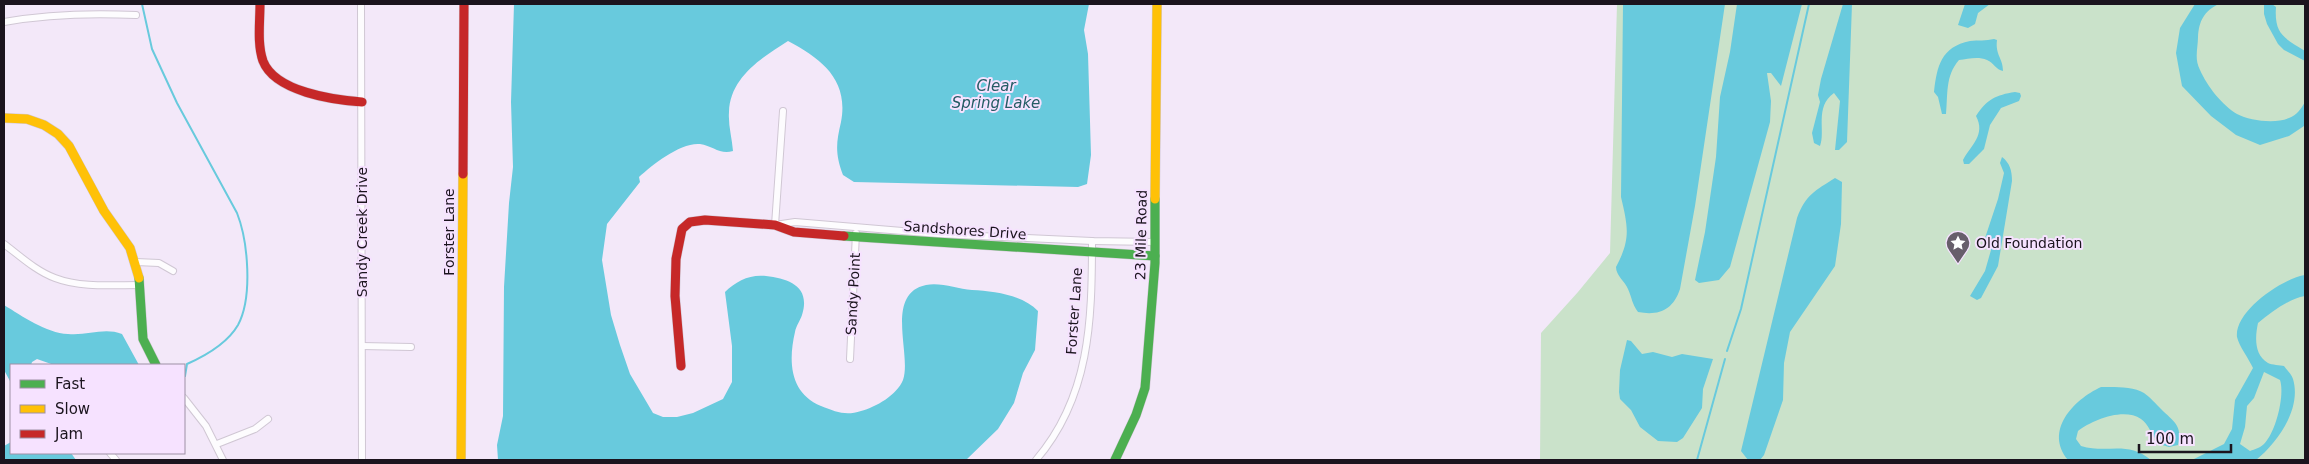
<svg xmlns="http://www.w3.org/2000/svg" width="2309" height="464" font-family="'DejaVu Sans',sans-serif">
  <rect width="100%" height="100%" fill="#f3e8f9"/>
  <!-- green -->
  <polygon fill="#cae2ca" points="1617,4 2305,4 2305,460 1540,460 1541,333 1578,292 1610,253"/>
  <!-- water -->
  <g fill="#68cadd" fill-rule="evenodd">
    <path d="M 514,4 L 1089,4 L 1084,30 L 1088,54 L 1091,155 L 1087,184 L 1078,187 L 854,182 L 843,175 C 835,154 836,143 841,122 C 849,80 822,59 788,41 C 761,58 730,78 729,112 C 728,125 732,138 733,151 C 720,155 713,146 700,144 C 681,142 652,165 639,177 L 640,182 L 607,224 L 602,260 L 611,315 L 620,345 L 630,374 L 653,413 L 663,417 L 677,417 L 693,413 L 723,399 L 732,382 L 732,346 L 725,292 C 736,281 750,274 766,276 C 789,279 811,286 802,315 C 800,321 796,326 795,332 C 788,362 790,393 821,406 C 836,412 846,416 861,411 C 876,407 897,395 903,380 C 912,355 884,294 926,285 C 941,282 957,289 972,290 C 994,291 1023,295 1038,311 L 1035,350 L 1023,373 L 1014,403 L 998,429 L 966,460 L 498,460 L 497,445 L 503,416 L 504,287 L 509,203 L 513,167 L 511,102 Z"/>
    <path d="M 1623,4 L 1725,4 L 1695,206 L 1680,289 C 1673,310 1659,316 1638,312 C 1632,304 1632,298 1628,289 C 1625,281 1616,276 1616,267 C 1631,239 1628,227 1621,197 Z"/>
    <polygon points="1737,4 1802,4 1781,86 1771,73 1767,73 1771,101 1770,122 1730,267 1719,280 1699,283 1695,280 1705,232 1716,157 1720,97 1730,52"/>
    <path d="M 1843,4 L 1852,4 L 1847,142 L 1839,150 L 1835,150 L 1840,101 L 1834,93 C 1814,107 1826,131 1820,146 L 1814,143 L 1812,133 L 1820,102 L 1818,95 L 1821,79 Z"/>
    <polygon points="1965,4 1990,4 1978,13 1975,24 1968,28 1958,25"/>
    <path d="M 2195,4 L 2219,4 C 2204,11 2199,21 2198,37 C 2198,48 2194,59 2200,70 C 2207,86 2222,105 2237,114 C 2250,121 2276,124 2289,118 C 2297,115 2301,109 2305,102 L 2304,126 L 2289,136 L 2260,145 L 2236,135 L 2211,116 L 2182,86 L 2176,53 L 2180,28 Z"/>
    <path d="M 2272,4 L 2276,7 C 2274,34 2284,38 2305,51 L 2305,61 L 2284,50 L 2278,44 L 2267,24 L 2264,14 L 2264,5 Z"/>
    <path d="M 1994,39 L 1997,40 C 1995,55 2003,58 2003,71 C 1996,70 1994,63 1987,60 C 1978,56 1968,59 1959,60 C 1945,76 1948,95 1946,114 L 1942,114 L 1938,97 L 1934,92 C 1937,66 1941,47 1970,41 C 1978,40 1986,41 1994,39 Z"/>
    <path d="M 2015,92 L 2020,93 L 2021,96 L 2019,101 L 2001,108 L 1990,125 L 1984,149 L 1969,164 L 1964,164 L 1963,160 C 1971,145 1986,135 1976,116 C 1987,99 1996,95 2015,92 Z"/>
    <path d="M 2002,157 C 2010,163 2012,171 2012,181 L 1998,266 L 1981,298 L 1977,300 L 1970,296 L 1985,271 L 1991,250 L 1985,245 L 1985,238 L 1998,199 L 2004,173 L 2000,163 Z"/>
    <path d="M 1835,178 L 1842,182 L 1841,224 L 1835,266 L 1790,332 L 1784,363 L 1783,400 L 1764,455 L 1760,460 L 1748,460 L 1741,451 L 1797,218 C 1806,194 1815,191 1835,178 Z"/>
    <path d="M 2305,275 L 2305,296 C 2288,299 2272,312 2258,323 C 2255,337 2254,355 2268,363 C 2272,365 2280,365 2284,366 C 2287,370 2292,375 2293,379 C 2302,409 2277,443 2256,460 L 2192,460 L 2224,444 L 2232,429 L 2235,400 L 2253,368 C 2249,359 2239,346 2237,337 C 2234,311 2283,278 2305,275 ZM 2264,372 L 2280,380 C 2285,395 2276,432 2264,444 C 2260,448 2255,449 2250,451 L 2240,444 L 2245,427 L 2247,406 L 2254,398 Z"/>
    <path d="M 4,305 C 22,316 46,333 68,334 C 87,336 104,327 122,334 L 139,365 L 54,365 L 37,359 L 32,362 L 31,365 L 11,365 L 11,383 L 4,370 Z"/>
    <polygon points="1627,340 1631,341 1642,354 1653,352 1672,357 1682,354 1713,359 1703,389 1702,408 1683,438 1677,442 1658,441 1640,427 1631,410 1620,399 1619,392 1620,370"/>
    <path d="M 2101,387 C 2113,387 2133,386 2144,393 C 2150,397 2156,404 2161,409 C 2173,421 2183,425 2178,445 L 2169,447 L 2159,444 C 2152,436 2148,423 2141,419 C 2124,407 2092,420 2078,431 L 2076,439 L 2081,446 C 2108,454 2127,440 2151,460 L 2068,460 C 2044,431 2073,400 2101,387 Z"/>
    <polygon points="11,442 11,453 71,453 76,460 4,460 4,446"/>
  </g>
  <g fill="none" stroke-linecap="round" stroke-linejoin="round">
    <!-- stream -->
    <g stroke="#68cadd" stroke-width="2">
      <path d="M 142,4 L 152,49 L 177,103 L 237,213 C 248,241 253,297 238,325 C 227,344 205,356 187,364 L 185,376"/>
      <polyline points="1727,351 1741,309 1809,4"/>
      <polyline points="1697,460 1725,359"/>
    </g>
    <!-- street casing -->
    <g stroke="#d0c7d4" stroke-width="8">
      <g id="street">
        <polyline points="361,4 362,460"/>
        <path d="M 4,22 C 48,14 92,13 136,15"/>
        <polyline points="783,111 775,225 795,222 938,234 1092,241 1155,242"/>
        <path d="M 4,244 C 20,256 36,271 55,278 C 81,288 112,285 140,285"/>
        <polyline points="136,262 159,263 173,271"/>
        <polyline points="362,346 411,347"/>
        <polyline points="850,359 856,233"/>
        <polyline points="184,398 206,426 223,460"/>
        <polyline points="217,444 255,429 268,419"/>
        <polyline points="110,453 116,460"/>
        <path d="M 1036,460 C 1090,397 1092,321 1092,241"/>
      </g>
    </g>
    <!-- fast casing -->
    <g stroke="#d0c7d4" stroke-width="10">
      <g id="fast">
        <polyline points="844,236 1155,256"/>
        <polyline points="139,278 143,339 156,365"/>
        <polyline points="1115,460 1136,415 1145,388 1155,263 1155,199"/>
      </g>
    </g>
    <!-- slow casing -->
    <g stroke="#d0c7d4" stroke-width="10">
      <g id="slow">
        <polyline points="4,118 27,119 44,125 58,134 69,146 104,211 130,248 139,278"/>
        <polyline points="1155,199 1157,4"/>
        <polyline points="461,460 463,174"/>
      </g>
    </g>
    <!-- jam casing -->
    <g stroke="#d0c7d4" stroke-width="10">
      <g id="jam">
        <path d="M 260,4 C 260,22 257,44 263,61 C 275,92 334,100 362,102"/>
        <polyline points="463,174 464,4"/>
        <polyline points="681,366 675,296 676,259 682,229 690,222 705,220 775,225 794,232 844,236"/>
      </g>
    </g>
    <!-- street -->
    <use href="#street" stroke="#fdfcfe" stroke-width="6"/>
    <!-- fast -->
    <use href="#fast" stroke="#4caf50" stroke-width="9"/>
    <!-- slow -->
    <use href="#slow" stroke="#ffc107" stroke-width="9"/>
    <!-- jam -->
    <use href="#jam" stroke="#c62828" stroke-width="9"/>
  </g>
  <!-- icons -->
  <defs>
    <g id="sight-pin" transform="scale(1.25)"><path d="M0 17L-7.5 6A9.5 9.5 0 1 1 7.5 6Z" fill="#675e6b" stroke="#f6e2ff"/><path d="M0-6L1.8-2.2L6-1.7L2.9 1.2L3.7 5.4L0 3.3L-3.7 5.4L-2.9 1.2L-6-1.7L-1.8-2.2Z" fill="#fff"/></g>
  </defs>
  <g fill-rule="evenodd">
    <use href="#sight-pin" x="1958" y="243"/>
  </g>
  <g text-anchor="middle" stroke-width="4" stroke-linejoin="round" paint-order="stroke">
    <!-- street labels -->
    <g font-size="14" fill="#1b141e" stroke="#f6e2ff">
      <text transform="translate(965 230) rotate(4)" y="5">Sandshores Drive</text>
      <text transform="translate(362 232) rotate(-90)" y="5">Sandy Creek Drive</text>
      <text transform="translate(449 232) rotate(-90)" y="5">Forster Lane</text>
      <text transform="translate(1141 235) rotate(-89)" y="5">23 Mile Road</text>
      <text transform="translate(853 294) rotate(-87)" y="5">Sandy Point</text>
      <text transform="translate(1074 311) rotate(-86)" y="5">Forster Lane</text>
    </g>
    <!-- poi labels -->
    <g font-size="14" fill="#1b141e" stroke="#f6e2ff" text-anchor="start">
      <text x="1976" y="248">Old Foundation</text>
    </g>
    <!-- water labels -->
    <g font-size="15" font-style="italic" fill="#255c65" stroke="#f6e2ff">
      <text x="996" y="91">Clear<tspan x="996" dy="17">Spring Lake</tspan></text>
    </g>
  </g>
  <!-- border -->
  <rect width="2309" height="464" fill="none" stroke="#1b141e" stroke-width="10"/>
  <!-- legend -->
  <rect x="10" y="364" width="175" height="90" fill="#f6e2ff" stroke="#9e90a5"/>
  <rect x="20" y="380" width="25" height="8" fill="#4caf50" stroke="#9e90a5"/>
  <text x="55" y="389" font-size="15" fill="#1b141e">Fast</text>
  <rect x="20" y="405" width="25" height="8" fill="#ffc107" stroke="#9e90a5"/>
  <text x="55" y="414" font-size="15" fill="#1b141e">Slow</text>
  <rect x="20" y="430" width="25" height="8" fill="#c62828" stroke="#9e90a5"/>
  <text x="55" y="439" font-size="15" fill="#1b141e">Jam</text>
  <!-- scale -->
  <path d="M2139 444v8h92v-8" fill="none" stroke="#1b141e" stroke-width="2.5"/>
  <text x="2146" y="444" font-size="15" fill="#1b141e" stroke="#f6e2ff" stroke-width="4" paint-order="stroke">100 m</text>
</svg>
